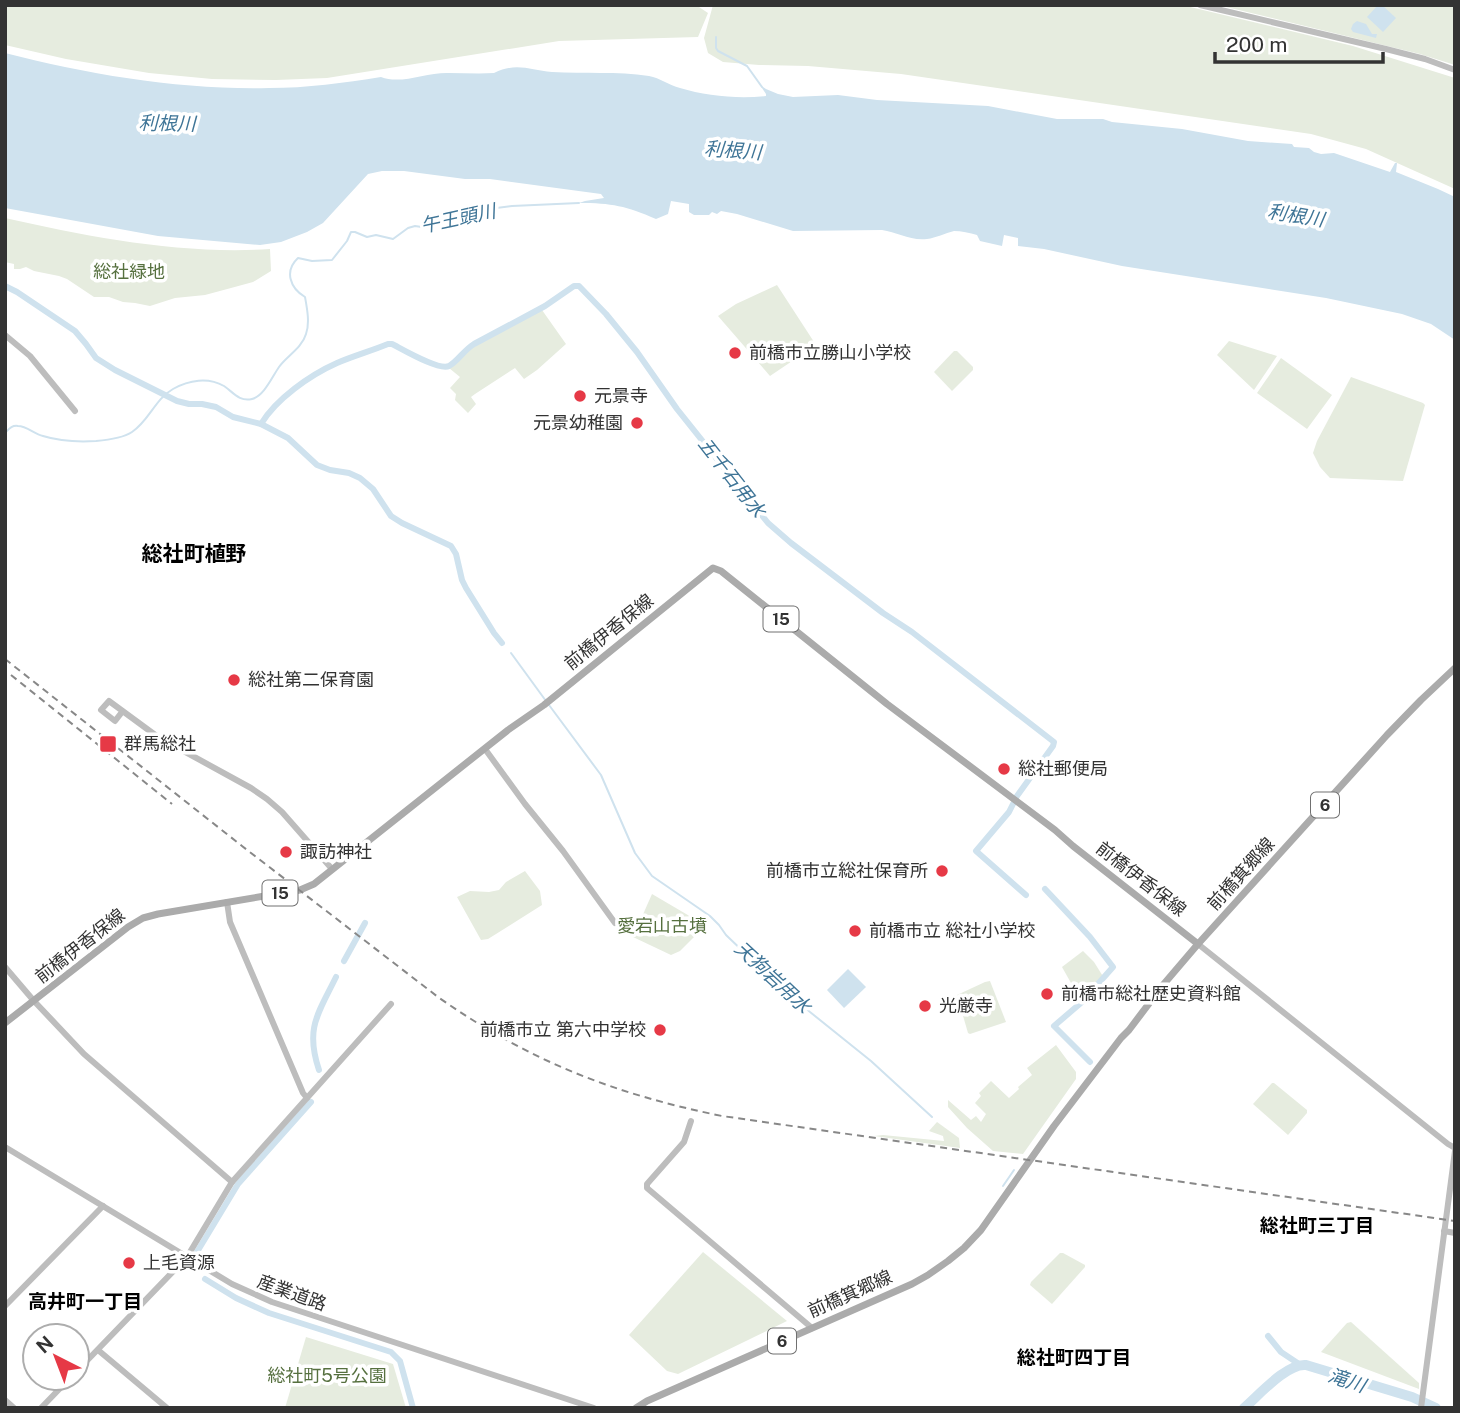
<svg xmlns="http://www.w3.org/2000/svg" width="1460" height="1413" font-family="'Public Sans','Noto Sans JP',sans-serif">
  <rect width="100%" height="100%" fill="#fff"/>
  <!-- green -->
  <g fill="#e6ecdf">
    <polygon points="5,5 696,5 708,13 698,37 559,41 327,78 276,80 212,79 149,73 66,59 5,45"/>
    <polygon points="713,5 1182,5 1353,46 1455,78 1455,189 1366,149 1311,134 901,74 808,66 759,65 723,62 708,53 704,38"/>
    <polygon points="1218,5 1455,5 1455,65 1420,54"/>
    <path d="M 5,218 C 89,237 183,255 270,249 L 271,271 L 253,282 L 231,288 L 205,295 L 175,298 L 150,306 L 135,303 L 123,302 L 109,297 L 94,297 L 67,279 L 59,276 L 34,271 L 26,267 L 20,269 L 14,269 L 14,264 L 5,262 Z"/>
    <polygon points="777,285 816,345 770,376 718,316 736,304"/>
    <polygon points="542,310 566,344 537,370 524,379 515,368 475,394 471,397 476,404 468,413 455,400 456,394 450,388 460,377 449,368 468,349 532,314"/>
    <polygon points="1229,341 1277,356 1254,390 1217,355"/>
    <polygon points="954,351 957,351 973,367 973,370 952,391 934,372"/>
    <polygon points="1281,358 1332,395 1307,429 1257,393"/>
    <polygon points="1351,377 1423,403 1425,405 1403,481 1330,478 1320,467 1313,453 1317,441"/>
    <polygon points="525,871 540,891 542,905 488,939 481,940 457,897 470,891 489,892 499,890 506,882"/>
    <polygon points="652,894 698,921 702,929 680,951 671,955 633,937"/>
    <polygon points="1083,951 1094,962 1104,978 1092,988 1083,993 1071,983 1062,967"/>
    <polygon points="990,981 1006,1022 970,1034 968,1033 957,995 985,982"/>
    <polygon points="1056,1045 1076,1072 1076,1079 1023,1154 993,1151 967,1128 948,1107 948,1100 971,1120 976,1116 981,1122 986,1114 975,1103 981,1096 979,1093 991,1081 1009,1098 1019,1089 1018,1087 1032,1075 1027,1068"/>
    <polygon points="1272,1083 1274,1083 1307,1110 1307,1113 1288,1135 1253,1104"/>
    <polygon points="937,1122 959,1138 960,1148 874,1136 883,1135 944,1141 943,1136 929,1131"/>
    <polygon points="703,1252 787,1321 678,1374 667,1371 629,1335"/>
    <polygon points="1060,1253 1063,1253 1085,1265 1085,1267 1052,1304 1030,1285 1031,1282"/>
    <polygon points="1351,1322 1419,1383 1419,1389 1321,1352 1347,1323"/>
    <polygon points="306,1337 393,1364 406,1408 285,1408"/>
  </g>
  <!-- water -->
  <g fill="#cfe2ee">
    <polygon points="1378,5 1382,5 1396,18 1383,32 1367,17"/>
    <polygon points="1357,21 1366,24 1372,34 1377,34 1376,38 1353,32 1351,29 1353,24"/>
    <path d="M 5,53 C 91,75 181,90 269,88 C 307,88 344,83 381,77 C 401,85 427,72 449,73 C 464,73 479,74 494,73 C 516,62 530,70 552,72 C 584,74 617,71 649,76 C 660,78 669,85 680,88 C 706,96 738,99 766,96 L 766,94 L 760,85 L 766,89 L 778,94 L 793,97 L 838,95 L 877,100 L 988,106 L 1057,119 L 1103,119 L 1112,122 L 1182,129 L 1248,141 L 1292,144 L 1294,147 L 1309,148 L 1314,152 L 1321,154 L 1334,153 L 1390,172 L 1395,163 L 1397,163 L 1396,172 L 1438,189 L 1455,197 L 1455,340 L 1431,324 L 1402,314 L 1326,298 L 1122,266 L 1044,249 L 1018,246 L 1018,238 L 1004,235 L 1002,246 L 980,241 L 977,235 C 970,233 961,231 954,231 C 945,233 936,238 927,239 C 910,241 897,232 882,230 L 793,231 L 737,214 L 721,211 L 717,214 L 712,212 L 709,215 L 694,215 L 689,212 L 689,204 L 671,201 L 668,214 L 656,219 C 626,206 612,203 579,203 L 585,201 L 604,198 L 601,194 L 490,179 L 465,179 L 404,171 L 382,171 L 368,174 L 323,223 L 307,232 L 281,242 L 260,245 L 158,236 L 5,208 Z"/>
    <polygon points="848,969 866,987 844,1008 827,990"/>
  </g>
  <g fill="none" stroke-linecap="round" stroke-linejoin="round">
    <!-- stream -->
    <g stroke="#cfe2ee" stroke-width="2">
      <polyline points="716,37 716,48 718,51 747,66 762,87"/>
      <path d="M 5,433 C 9,429 12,425 18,426 C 27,426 34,434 43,436 C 59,441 79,442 96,441 C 108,440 123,438 132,432 C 149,421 155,399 173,389 C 189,380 208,377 224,386 C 233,392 239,402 252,399 C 264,396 272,377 279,367 C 287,356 302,348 306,334 C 310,323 307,308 305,297 C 290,288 284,271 298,258 L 312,261 L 332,260 L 347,241 L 351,232 L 355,232 L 367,237 L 376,235 L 393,239 L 408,228 L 415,226 L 428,228 L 481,210 L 512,206 L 579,203"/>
      <polyline points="511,653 546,701"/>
      <polyline points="549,705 601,775 635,853 652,876 710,916 719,925 726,935 770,977 810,1012 871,1061 932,1117"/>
      <polyline points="1003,1186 1014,1170"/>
    </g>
    <!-- canal -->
    <g stroke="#cfe2ee" stroke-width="6">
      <polyline points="5,286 17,292 75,331 86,344 96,358 115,370 177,401 189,404 202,404 216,407 233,417 261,424 288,438 317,465 330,470 349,473 360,478 373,489 391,516 402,523 451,546 456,554 462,580 466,588 494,633 502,643"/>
      <path d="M 261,424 C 276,399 310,375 337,363 C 353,356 371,351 388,344 L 392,344 C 402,349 439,371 449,366 C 458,361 464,350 474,344 L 545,306 L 574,286 L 579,286 L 606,314 L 637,352 L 677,409 L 768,523 L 791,543 L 883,613 L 912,632 L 1054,742 L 1053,746 L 1017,796 L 1009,812 L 976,851 L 1026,895"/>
      <polyline points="1045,889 1090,937 1113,967 1082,1002 1054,1026 1090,1062"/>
      <polyline points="344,961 365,923"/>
      <path d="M 319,1070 C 305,1028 318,1014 336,977"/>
      <polyline points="197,1252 238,1184 311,1102"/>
      <polyline points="205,1279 236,1298 269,1313 391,1352 400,1361 413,1408"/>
      <polyline points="1268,1336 1281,1352 1299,1364"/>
    </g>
    <!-- river -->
    <path stroke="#cfe2ee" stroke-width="10" d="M 1244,1408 C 1259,1395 1287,1363 1306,1365 L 1412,1397 L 1436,1408"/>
    <!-- secondary -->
    <g stroke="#bdbdbd" stroke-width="6">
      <polyline points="1200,5 1386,49 1425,59 1455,70"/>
      <polyline points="5,335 30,356 75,411"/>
      <polyline points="122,712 115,721 101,710 109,701 158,737 251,788 267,799 282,812 332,869"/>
      <polyline points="485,749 525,804 563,851 615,923"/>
      <polyline points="227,902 230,922 303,1093 307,1098"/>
      <polyline points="1198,944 1448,1144 1455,1148"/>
      <polyline points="5,967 34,1001 84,1054 232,1182"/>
      <polyline points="691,1121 684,1142 647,1184 647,1188 812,1328"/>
      <polyline points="5,1147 232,1284 272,1302 594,1408"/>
      <polyline points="1444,1231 1455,1233"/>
      <polyline points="5,1306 103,1206"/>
      <polyline points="98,1350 167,1408"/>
      <polyline points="77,1371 187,1257 232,1182 391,1004"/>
      <polyline points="5,1400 14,1408"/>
      <polyline points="41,1408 70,1378"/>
      <polyline points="1421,1408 1455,1151"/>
    </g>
    <!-- primary -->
    <g stroke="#ababab" stroke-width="7">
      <polyline points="5,1023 128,927 143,918 158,914 300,890 314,884 508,730 544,705 713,568 721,571 887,704 1055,830 1073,846 1198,944"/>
      <polyline points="636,1408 647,1401 912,1284 928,1275 948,1261 964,1248 981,1230 1054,1126 1121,1038 1129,1030 1163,985 1198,944 1387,735 1421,700 1455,668"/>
    </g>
    <!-- rail -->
    <g stroke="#888" stroke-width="2" stroke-dasharray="7 5" stroke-linecap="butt">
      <path d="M 5,659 L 242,846 L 438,997 C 529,1061 614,1094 722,1116 L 1455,1221"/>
      <polyline points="11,675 172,804"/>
    </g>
  </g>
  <!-- markers -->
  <g fill="#e63946" stroke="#fff" stroke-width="2.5">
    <circle cx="735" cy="353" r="7"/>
    <circle cx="580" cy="396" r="7"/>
    <circle cx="637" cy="423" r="7"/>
    <circle cx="234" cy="680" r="7"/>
    <rect x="99" y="735" width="18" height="18" rx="3.5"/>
    <circle cx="1004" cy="769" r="7"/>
    <circle cx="286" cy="852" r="7"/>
    <circle cx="942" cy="871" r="7"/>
    <circle cx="855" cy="931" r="7"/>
    <circle cx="1047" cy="994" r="7"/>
    <circle cx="925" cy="1006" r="7"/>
    <circle cx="660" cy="1030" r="7"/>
    <circle cx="129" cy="1263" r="7"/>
  </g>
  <g text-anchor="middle" stroke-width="7" stroke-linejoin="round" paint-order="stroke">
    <!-- shield labels -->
    <g fill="#fff" stroke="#707070" stroke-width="2">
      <rect x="763.5" y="606.5" width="35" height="25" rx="5"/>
      <rect x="1311" y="792.5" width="28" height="25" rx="5"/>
      <rect x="262.5" y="880.5" width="35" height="25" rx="5"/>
      <rect x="768" y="1328.5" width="28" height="25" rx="5"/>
    </g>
    <g font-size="16" font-weight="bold" fill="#333">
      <text x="781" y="625">15</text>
      <text x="1325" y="811">6</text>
      <text x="280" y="899">15</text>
      <text x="782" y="1347">6</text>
    </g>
    <!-- park labels -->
    <g font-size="18" fill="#56703f" stroke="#fff">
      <text x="129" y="278">総社緑地</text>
      <text x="662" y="932">愛宕山古墳</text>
      <text x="327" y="1382">総社町5号公園</text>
    </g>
    <!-- poi labels -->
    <g font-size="18" fill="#333" stroke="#fff" text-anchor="start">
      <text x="749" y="359">前橋市立勝山小学校</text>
      <text x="594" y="402">元景寺</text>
      <text x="623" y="429" text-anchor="end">元景幼稚園</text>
      <text x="248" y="686">総社第二保育園</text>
      <text x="124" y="750">群馬総社</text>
      <text x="1018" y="775">総社郵便局</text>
      <text x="300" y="858">諏訪神社</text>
      <text x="928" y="877" text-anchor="end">前橋市立総社保育所</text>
      <text x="869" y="937">前橋市立 総社小学校</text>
      <text x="1061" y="1000">前橋市総社歴史資料館</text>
      <text x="939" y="1012">光厳寺</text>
      <text x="646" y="1036" text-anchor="end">前橋市立 第六中学校</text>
      <text x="143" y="1269">上毛資源</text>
    </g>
    <!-- street labels -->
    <g font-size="18" fill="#333" stroke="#fff">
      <text transform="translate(609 632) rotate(-39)" y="6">前橋伊香保線</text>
      <text transform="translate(1241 874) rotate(-48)" y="6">前橋箕郷線</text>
      <text transform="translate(1141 879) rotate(38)" y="6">前橋伊香保線</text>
      <text transform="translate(80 946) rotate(-38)" y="6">前橋伊香保線</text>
      <text transform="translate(292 1293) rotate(20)" y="6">産業道路</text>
      <text transform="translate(850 1294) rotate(-24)" y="6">前橋箕郷線</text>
    </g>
    <!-- water labels -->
    <g font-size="19" font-style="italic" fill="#3f7597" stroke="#fff">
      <text transform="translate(167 123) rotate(1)" y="7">利根川</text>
      <text transform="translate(733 150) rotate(4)" y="7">利根川</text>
      <text transform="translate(1296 215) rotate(9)" y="7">利根川</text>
      <text transform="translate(458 218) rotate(-12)" y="7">午王頭川</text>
      <text transform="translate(732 477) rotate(52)" y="7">五千石用水</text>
      <text transform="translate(773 977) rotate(43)" y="7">天狗岩用水</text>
      <text transform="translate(1347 1380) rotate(18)" y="7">滝川</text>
    </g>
    <!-- neighbourhood labels -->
    <g font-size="19" font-weight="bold" fill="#000" stroke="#fff">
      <text x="1317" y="1232">総社町三丁目</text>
      <text x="85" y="1308">高井町一丁目</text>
      <text x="1074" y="1364">総社町四丁目</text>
    </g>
    <!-- quarter labels -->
    <g font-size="21" font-weight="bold" fill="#000" stroke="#fff">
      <text x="194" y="561">総社町植野</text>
    </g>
  </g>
  <!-- border -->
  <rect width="1460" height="1413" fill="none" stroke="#333333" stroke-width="14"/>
  <!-- north arrow -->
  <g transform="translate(56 1357) rotate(318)"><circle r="33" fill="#ffffff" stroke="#adadad" stroke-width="2"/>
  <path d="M0-5L12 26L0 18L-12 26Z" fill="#e63946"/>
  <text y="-10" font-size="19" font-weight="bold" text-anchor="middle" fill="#333333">N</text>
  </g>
  <!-- scale -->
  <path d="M1215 52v10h168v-10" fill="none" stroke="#333333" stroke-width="3.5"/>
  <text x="1226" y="52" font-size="21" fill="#333333" stroke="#ffffff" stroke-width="5" paint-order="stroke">200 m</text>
</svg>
